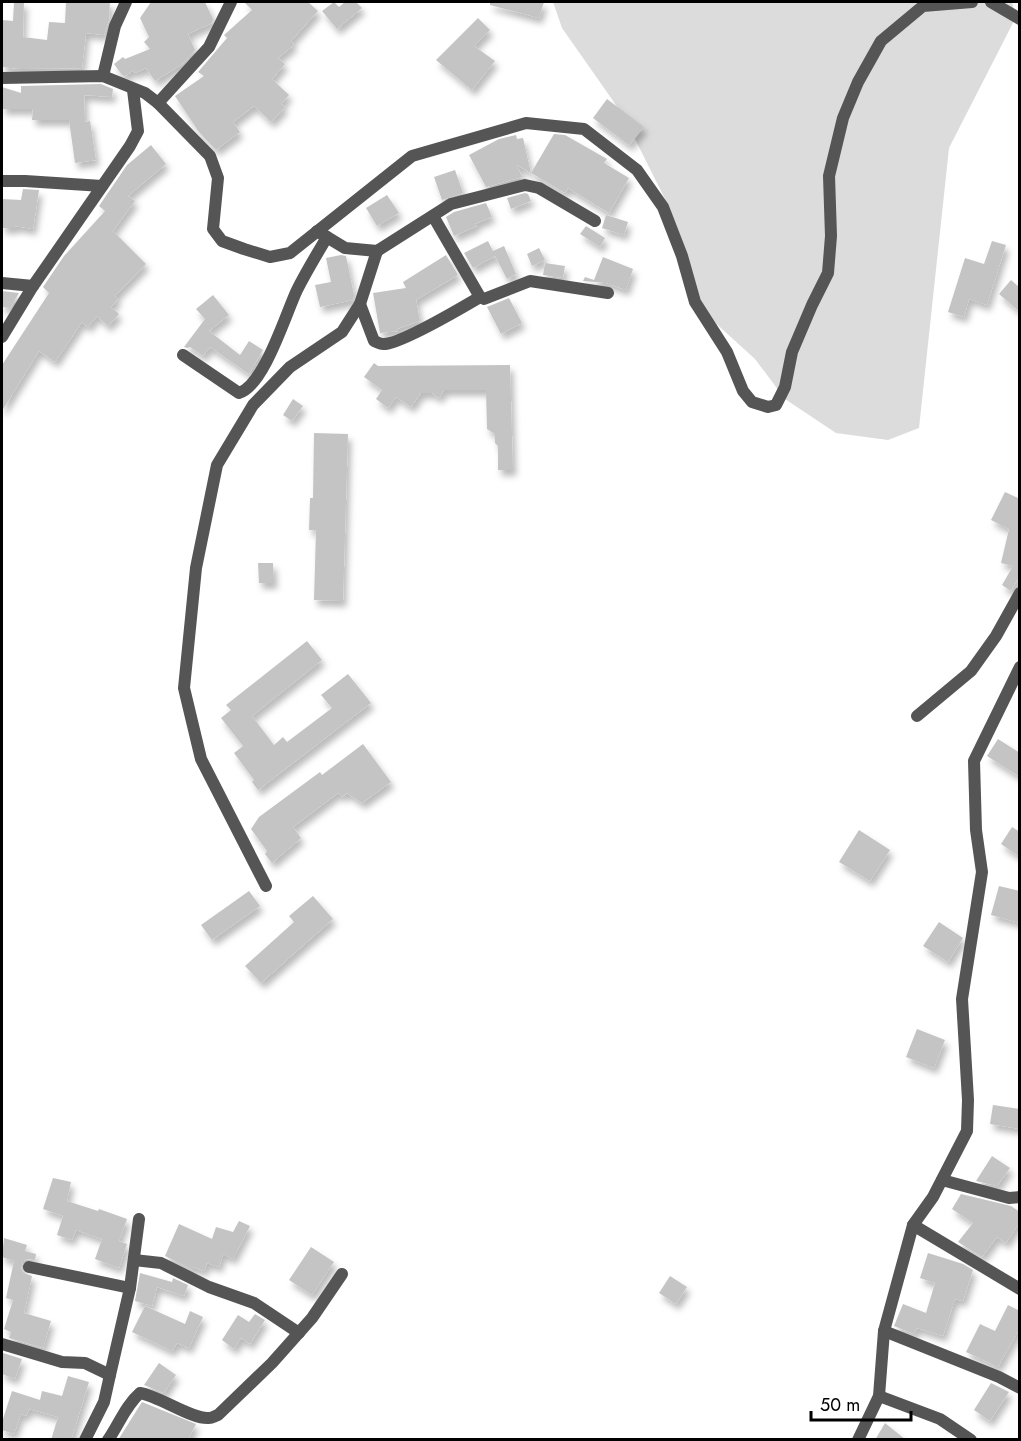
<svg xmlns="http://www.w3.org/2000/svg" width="1021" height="1441" font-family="Jost,sans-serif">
  <defs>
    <filter id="shadow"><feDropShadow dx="3.5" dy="6" stdDeviation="3" flood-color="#0004"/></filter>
  </defs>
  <rect width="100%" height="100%" fill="#fff"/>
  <!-- green -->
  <polygon fill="#dcdcdc" points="553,2 1012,2 1016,17 949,148 919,428 888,440 836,433 785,399 755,359 700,309 691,288 670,209 623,115 562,28"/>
  <!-- building -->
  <g fill="#c4c4c4" filter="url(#shadow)">
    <polygon points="14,2 24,2 23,37 47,40 49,22 65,23 66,2 110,2 109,20 104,35 86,33 82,68 21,69 2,67 2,20 13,21"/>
    <polygon points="151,2 205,2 213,19 212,23 188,34 195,50 184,63 155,81 146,68 135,73 134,70 125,76 122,75 114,64 123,57 125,59 150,49 144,42 149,37 140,18"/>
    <polygon points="244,2 308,2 318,11 291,41 294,45 278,58 285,64 272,79 289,95 281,104 285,107 271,122 254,106 233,122 240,132 216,150 199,132 175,96 204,76 198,72 227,38 224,35 252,10"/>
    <polygon points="334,2 339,7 345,2 356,2 362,8 337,29 322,11"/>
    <polygon points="490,2 544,2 539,18 490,5"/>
    <polygon points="478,18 490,30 474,46 495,61 472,90 436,60"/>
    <polygon points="101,84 113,89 112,97 84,95 85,122 90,121 96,160 75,163 69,120 32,120 33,109 2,109 2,87 21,93 21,86"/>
    <polygon points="607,99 644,127 629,145 593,118"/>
    <polygon points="554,134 565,135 607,159 604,163 629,178 609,213 568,188 565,193 531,173"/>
    <polygon points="516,135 517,139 523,138 531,173 517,165 522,177 486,187 469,155 499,139"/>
    <polygon points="151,145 166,164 128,196 135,201 113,231 146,264 115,296 118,299 111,307 119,314 108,326 97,316 88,327 82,322 55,362 39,351 2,411 2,365 49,293 43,287 64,256 105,211 99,206 127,165"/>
    <polygon points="455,170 463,193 442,200 434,177"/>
    <polygon points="23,189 39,190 33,229 15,226 15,228 2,228 2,199 21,200"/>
    <polygon points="525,193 528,194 531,201 511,209 507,198"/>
    <polygon points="387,195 399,213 377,226 366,208"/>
    <polygon points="486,203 492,217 475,224 477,226 454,236 446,217 454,212"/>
    <polygon points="606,215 628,222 624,235 602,228"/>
    <polygon points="586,226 605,238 600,247 580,234"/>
    <polygon points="488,241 493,251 504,246 516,274 507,279 495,256 473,268 464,253"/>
    <polygon points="992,241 1006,245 987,305 969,299 964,317 948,312 965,258 984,264"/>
    <polygon points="539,248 545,260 532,266 527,254"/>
    <polygon points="341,255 346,256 354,295 353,300 320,307 315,285 331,282 326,258"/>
    <polygon points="446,255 458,275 416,300 420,321 397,329 398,331 380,333 373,293 406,288 403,282"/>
    <polygon points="603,257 633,269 626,290 606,283 583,281 585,277 594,280"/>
    <polygon points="545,263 565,266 563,278 543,275"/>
    <polygon points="1011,280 1020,288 1020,312 999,294"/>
    <polygon points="2,291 19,293 10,308 2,307"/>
    <polygon points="213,295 229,315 209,331 240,355 249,341 263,350 249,374 210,347 203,356 190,347 188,348 184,347 205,319 196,309"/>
    <polygon points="509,298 522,323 501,334 487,307"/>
    <polygon points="374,363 378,366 510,365 513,470 498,470 498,446 495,443 495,434 487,429 486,390 444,390 439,398 432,393 421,393 411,407 396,397 388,408 376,399 382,390 364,377"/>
    <polygon points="293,399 303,406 292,421 283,415"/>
    <polygon points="314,433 348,434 343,601 314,600 316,530 309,530 310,498 313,498"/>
    <polygon points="1005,492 1020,499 1019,577 1011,591 1002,585 1013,566 1001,563 1009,529 991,520"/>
    <polygon points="258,563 273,563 274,583 259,583"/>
    <polygon points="307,641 322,660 252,716 274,745 283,737 287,742 332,708 321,695 348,674 371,703 258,790 252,782 254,780 234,753 243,746 221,718 231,710 226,705"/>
    <polygon points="998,739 1020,753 1020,777 987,756"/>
    <polygon points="363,744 391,782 362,803 347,793 342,797 338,793 293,827 301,838 272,863 265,854 267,851 251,829 259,817 320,772 322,775"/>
    <polygon points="1012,827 1020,832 1020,857 1001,844"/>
    <polygon points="859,830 890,850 870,881 839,862"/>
    <polygon points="999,886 1020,891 1020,923 991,915"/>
    <polygon points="249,891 260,906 212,940 201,925"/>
    <polygon points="313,896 333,919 261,983 245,966 294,922 289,916"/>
    <polygon points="939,922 963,938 948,962 923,946"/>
    <polygon points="917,1029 945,1040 934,1068 906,1057"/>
    <polygon points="993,1105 1020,1109 1020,1129 990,1124"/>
    <polygon points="992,1156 1010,1168 997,1186 976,1181"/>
    <polygon points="53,1178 71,1182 67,1201 98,1211 99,1209 127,1219 119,1241 127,1244 119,1268 95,1259 102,1239 76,1230 72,1240 57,1235 63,1216 43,1209"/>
    <polygon points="961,1194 1011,1206 1020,1212 1020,1222 1006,1243 997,1237 982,1257 958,1242 973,1223 952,1209"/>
    <polygon points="239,1221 250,1226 233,1259 223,1254 219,1267 207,1263 204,1271 193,1267 193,1270 165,1256 179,1224 212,1239 216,1227 233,1232"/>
    <polygon points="4,1238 27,1245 25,1251 36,1254 35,1260 27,1259 23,1261 21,1269 24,1273 32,1276 24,1313 51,1321 43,1348 9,1338 11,1332 4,1329 13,1300 6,1298 14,1261 2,1257"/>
    <polygon points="311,1247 334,1262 312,1295 289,1280"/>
    <polygon points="928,1253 963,1264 973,1270 963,1301 955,1299 943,1336 917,1328 914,1334 894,1326 903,1304 926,1313 935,1283 920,1278"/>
    <polygon points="140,1273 172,1282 173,1278 188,1285 184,1296 157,1287 152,1306 135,1301"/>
    <polygon points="670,1276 687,1287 676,1304 659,1293"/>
    <polygon points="1008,1305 1020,1311 1020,1328 998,1367 966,1352 980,1324 995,1331"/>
    <polygon points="145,1306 185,1324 190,1311 203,1317 189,1348 177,1343 172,1351 132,1332"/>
    <polygon points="255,1314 265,1320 250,1344 241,1338 234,1349 222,1340 238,1315 249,1322"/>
    <polygon points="3,1353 22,1359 15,1379 2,1374"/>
    <polygon points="159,1363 176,1375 164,1393 144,1385"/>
    <polygon points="68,1376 89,1382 71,1440 51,1440 58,1417 29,1409 26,1416 21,1414 14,1434 2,1430 2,1422 12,1391 40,1400 42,1391 62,1396"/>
    <polygon points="991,1383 1009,1392 990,1421 974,1410"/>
    <polygon points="142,1402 196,1424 188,1440 118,1440"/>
    <polygon points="885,1423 906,1440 875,1440"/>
  </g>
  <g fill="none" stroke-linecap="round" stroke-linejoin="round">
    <!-- minor -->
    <g stroke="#555" stroke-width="12">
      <polyline points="991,2 1020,19"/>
      <polyline points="103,76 115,26 126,2"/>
      <polyline points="2,78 103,76 145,93 158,103 210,156 218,178 213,229 222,241 244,249 270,257 290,253 412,156 526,123 584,129 637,170 663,207 682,256 695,302 727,352 743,391 752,402 768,407 776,405 785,387 792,352 812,305 828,273 831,236 829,176 843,118 858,82 881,41 923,6 972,2"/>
      <polyline points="158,103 209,47 231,2"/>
      <polyline points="2,181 25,181 102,186"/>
      <polyline points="433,216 480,297 484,299 530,281 608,293"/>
      <polyline points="317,231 345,248 377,251 451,204 525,185 539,188 595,221"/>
      <polyline points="2,283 33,286"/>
      <path d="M 360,304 L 374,341 C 377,342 380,344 383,344 C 399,345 463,307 480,297"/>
      <polyline points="2,337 33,286 130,146 138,131 133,90"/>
      <path d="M 183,355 L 239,393 C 264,386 286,313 297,290 C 306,272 317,254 327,237"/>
      <polyline points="917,716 971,671 996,636 1020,593"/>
      <polyline points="266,886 201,759 184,688 196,568 217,465 253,405 290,367 342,332 360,304 377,251"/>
      <polyline points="942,1180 1009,1198 1020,1197"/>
      <polyline points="913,1225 1020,1289"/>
      <polyline points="134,1260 161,1263 209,1287 254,1303 299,1333"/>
      <polyline points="29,1267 130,1288"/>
      <polyline points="884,1331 999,1377 1020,1388"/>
      <polyline points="2,1344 62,1362 85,1363 110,1375 104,1402 85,1440"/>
      <polyline points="110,1375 130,1288 139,1219"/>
      <polyline points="879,1396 940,1419 971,1440"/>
      <path d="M 108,1440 C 119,1424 126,1405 140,1393 C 159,1396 193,1420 209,1418 C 212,1418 215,1416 218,1415 L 272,1363 L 312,1318 L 342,1274"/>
      <polyline points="858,1440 879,1396 884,1331 913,1225 933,1197 967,1131 968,1100 962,999 982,872 976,830 974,761 1020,667"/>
    </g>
  </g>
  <!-- border -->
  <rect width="1021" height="1441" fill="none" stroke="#000000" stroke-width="6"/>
  <!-- scale -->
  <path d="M811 1411v9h100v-9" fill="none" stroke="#000000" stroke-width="3"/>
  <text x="820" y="1411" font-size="18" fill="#000000" stroke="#ffffff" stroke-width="4.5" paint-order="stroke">50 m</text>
</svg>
